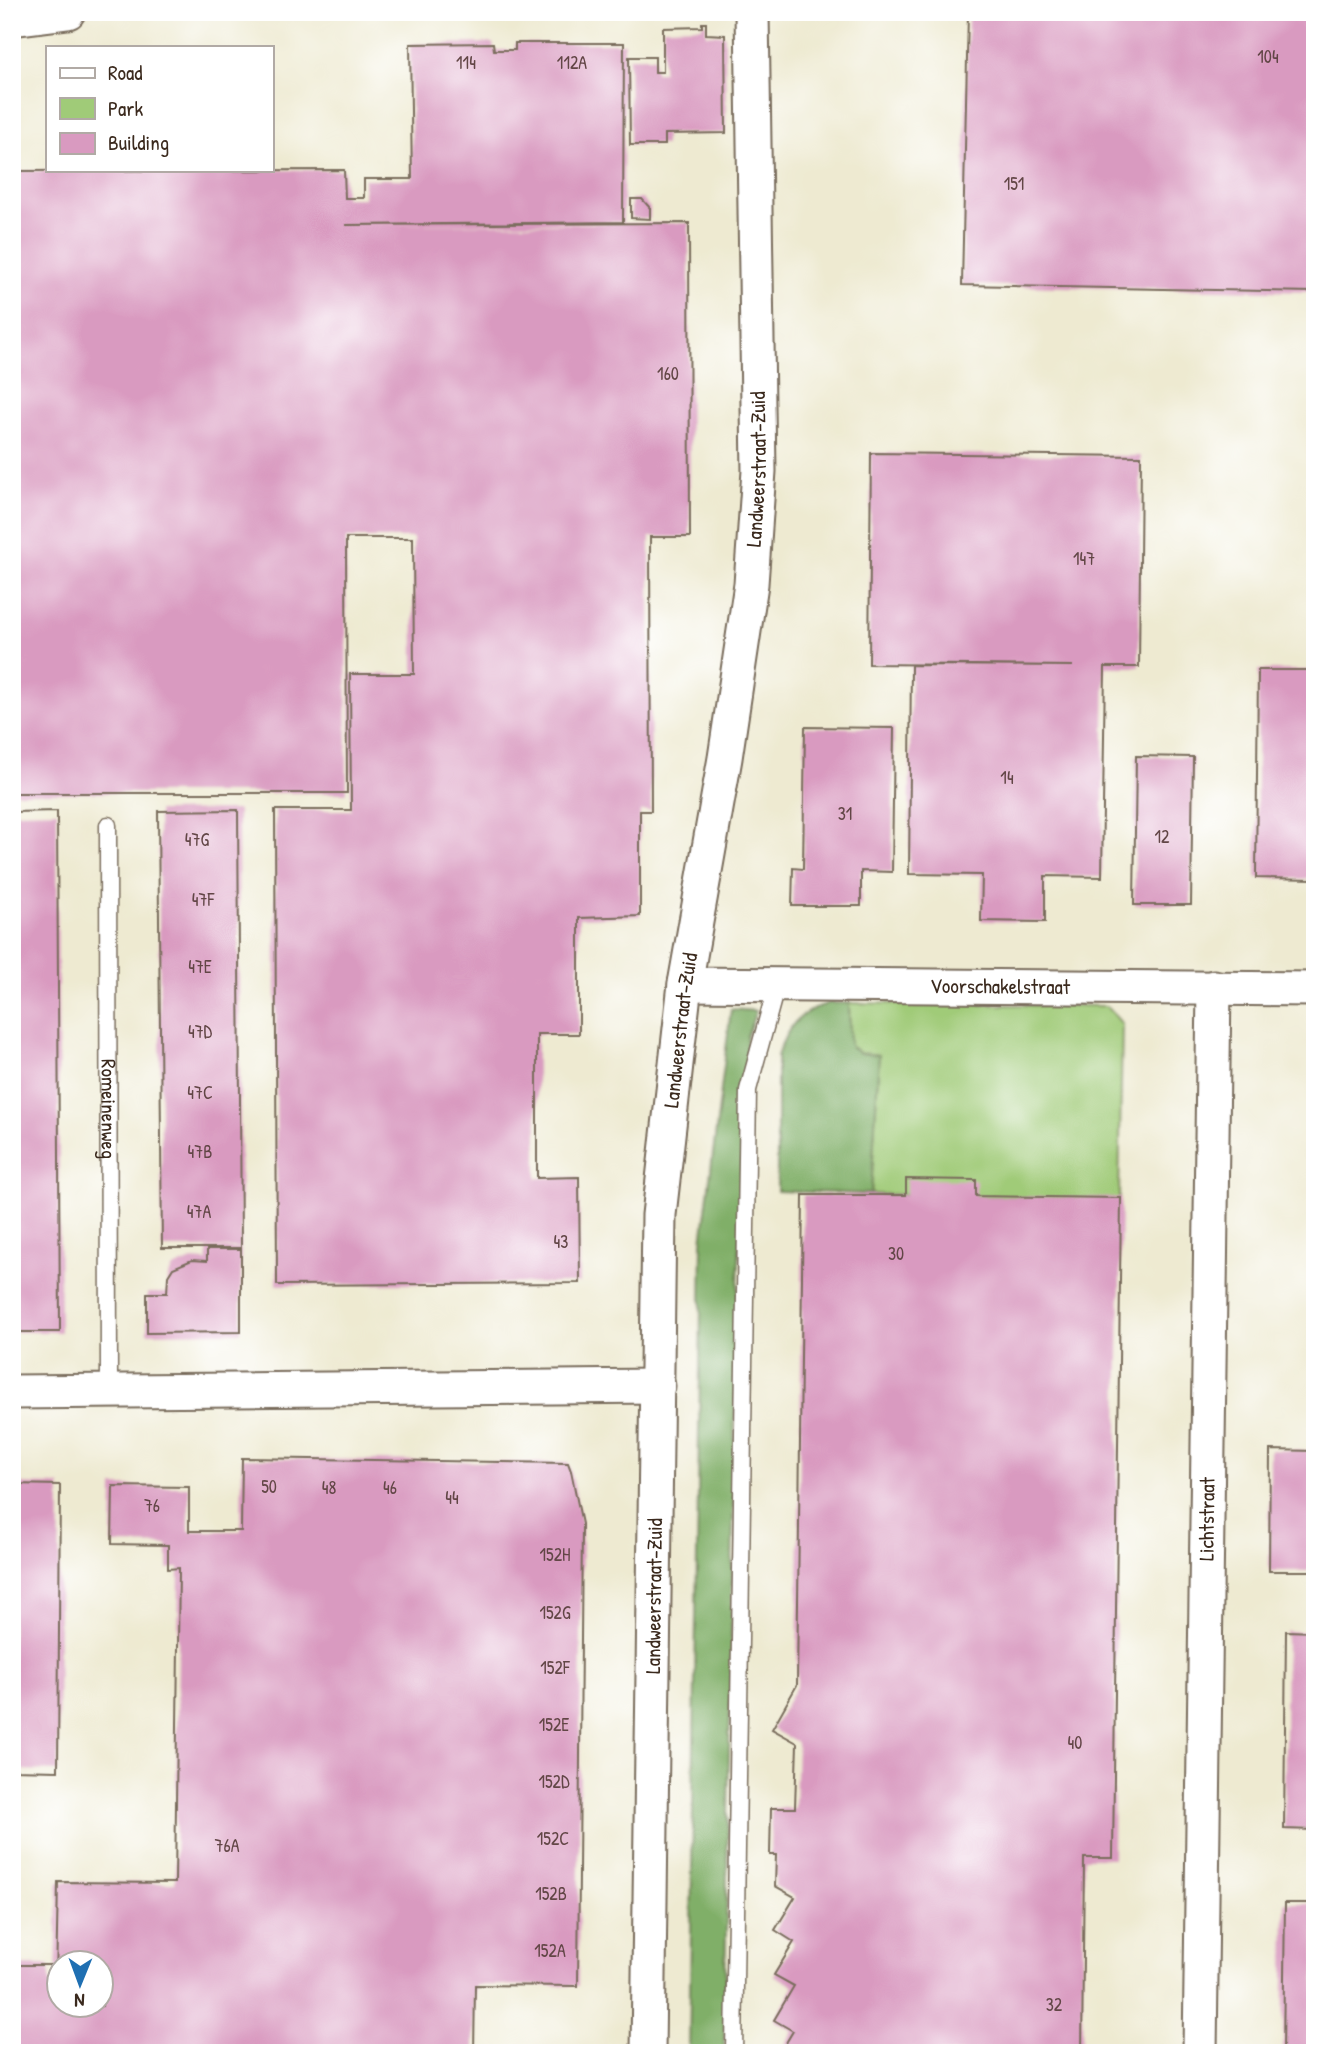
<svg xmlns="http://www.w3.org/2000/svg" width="1327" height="2065" font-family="'Patrick Hand',sans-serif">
  <rect width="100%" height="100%" fill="#fff"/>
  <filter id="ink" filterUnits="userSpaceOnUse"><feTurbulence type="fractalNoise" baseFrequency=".0143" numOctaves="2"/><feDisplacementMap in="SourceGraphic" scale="14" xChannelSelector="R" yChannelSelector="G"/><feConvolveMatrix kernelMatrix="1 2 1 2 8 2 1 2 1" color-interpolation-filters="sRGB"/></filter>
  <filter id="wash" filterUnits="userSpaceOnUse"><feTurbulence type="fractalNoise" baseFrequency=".00686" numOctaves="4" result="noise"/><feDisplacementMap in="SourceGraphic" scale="28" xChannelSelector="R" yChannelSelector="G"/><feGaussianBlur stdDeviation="1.57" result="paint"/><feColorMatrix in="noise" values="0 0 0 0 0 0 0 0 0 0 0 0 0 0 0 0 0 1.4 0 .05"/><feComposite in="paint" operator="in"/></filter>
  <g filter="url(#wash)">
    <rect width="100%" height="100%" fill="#eeead1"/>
    <!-- green -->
    <polygon fill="#a0cb78" stroke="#6e7a4b" stroke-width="2" points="849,1003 1107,1006 1122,1024 1119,1200 871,1194 879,1055 860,1053 850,1046"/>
    <!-- forest -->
    <g fill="#80af68" stroke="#5e6c43" stroke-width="2">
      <path d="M 829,1003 L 849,1003 L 850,1046 L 860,1053 L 879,1055 L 871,1194 L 777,1191 L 777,1056 C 788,1025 798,1013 829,1003 Z"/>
      <polygon points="731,1009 756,1011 747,1036 736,1345 724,2053 689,2053 702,1242"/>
    </g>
    <g id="blocks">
      <!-- building -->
      <g fill="#d99ac0" fill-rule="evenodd">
        <polygon points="968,12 1315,14 1315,292 962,285"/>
        <polygon points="702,23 706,23 706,34 725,35 726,133 665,134 665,145 630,145 629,57 655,57 655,72 663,72 663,28 702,27"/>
        <polygon points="493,43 494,50 515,50 515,43 624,43 623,222 345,225 689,223 690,537 650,537 651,811 640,811 640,916 579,918 579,1034 537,1034 537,1178 579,1177 580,1283 277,1285 275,810 351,810 350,674 414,674 413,538 346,538 347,793 12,793 12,171 344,170 345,198 364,198 364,179 412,179 410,44"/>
        <polygon points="631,199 642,199 650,208 650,219 631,218"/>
        <polygon points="871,453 1141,456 1139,667 1105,667 1102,877 1045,876 1045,922 981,921 982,875 909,874 911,665 1073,666 869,664"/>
        <polygon points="1258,670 1315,670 1315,879 1256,878"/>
        <polygon points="805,727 894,728 892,872 861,871 861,906 792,906 793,868 803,869"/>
        <polygon points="1136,756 1193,757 1191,905 1134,905"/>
        <polygon points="238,810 241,1248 162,1248 158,811"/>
        <polygon points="57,811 60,1332 12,1332 12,812"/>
        <polygon points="906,1179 976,1180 976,1196 1121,1198 1113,1858 1084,1858 1082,2053 780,2053 793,2031 774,2020 794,1986 774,1975 794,1942 775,1930 795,1897 775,1886 776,1855 770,1855 771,1808 795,1808 797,1743 772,1729 797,1685 803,1195 906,1195"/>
        <polygon points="207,1249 241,1249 241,1332 147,1333 147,1293 167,1293 168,1276 173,1268 192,1260 207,1261"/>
        <polygon points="1270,1450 1315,1451 1315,1571 1269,1571"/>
        <path d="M 242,1458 L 568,1463 L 571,1471 L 582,1524 L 578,1986 L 475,1985 L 474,2053 L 12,2053 L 12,1965 L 50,1965 L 50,1983 L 56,1983 L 58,1882 L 175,1883 L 179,1568 L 168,1569 L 168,1545 L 112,1544 L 113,1486 L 189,1487 L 189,1531 L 241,1531 ZM 60,1964 L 102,1964 L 102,2006 L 60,2006 Z"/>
        <polygon points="12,1484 60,1485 58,1771 12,1770"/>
        <polygon points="1286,1631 1315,1632 1315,1830 1284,1829"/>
        <polygon points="1285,1903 1315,1903 1315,2053 1283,2053"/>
      </g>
    </g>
  </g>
  <g filter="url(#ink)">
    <use href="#blocks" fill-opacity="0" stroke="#7a6d5d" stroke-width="2"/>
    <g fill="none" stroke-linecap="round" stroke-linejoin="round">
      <!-- service casing -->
      <g stroke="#7a6d5d" stroke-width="19">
        <g id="service">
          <path id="s1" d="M 108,825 L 109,1391"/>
          <polyline points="734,2053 748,1090 777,984"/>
        </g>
      </g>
      <!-- minor casing -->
      <g stroke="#7a6d5d" stroke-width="37">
        <g id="minor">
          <polyline points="12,19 68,12"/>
          <path id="s2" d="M 685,984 L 1315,989"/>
          <polyline points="12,1392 658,1386"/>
          <path id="s3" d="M 648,2053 L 659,1215 L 685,984 L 725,758 L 751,584 L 759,471 L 752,12"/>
          <path id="s4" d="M 1200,2053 L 1214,987"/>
        </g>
      </g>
      <!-- service -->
      <use href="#service" stroke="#fff" stroke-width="16"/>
      <!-- minor -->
      <use href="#minor" stroke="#fff" stroke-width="33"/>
    </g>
  </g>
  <g text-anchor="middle" stroke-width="5" stroke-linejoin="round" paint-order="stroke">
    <!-- number labels -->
    <g font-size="18" fill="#624646">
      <text x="1268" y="63">104</text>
      <text x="466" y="69">114</text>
      <text x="572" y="69">112A</text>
      <text x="1014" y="190">151</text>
      <text x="668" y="380">160</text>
      <text x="1084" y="565">147</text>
      <text x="1007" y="784">14</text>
      <text x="845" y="820">31</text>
      <text x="1162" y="843">12</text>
      <text x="197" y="846">47G</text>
      <text x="203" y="906">47F</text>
      <text x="200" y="973">47E</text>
      <text x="200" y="1038">47D</text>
      <text x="200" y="1099">47C</text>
      <text x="200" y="1158">47B</text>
      <text x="199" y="1218">47A</text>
      <text x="561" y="1248">43</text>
      <text x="896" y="1260">30</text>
      <text x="269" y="1493">50</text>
      <text x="329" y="1494">48</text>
      <text x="390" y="1494">46</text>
      <text x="452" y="1504">44</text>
      <text x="152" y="1512">76</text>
      <text x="555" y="1561">152H</text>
      <text x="555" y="1619">152G</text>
      <text x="555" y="1674">152F</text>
      <text x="554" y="1731">152E</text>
      <text x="1075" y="1749">40</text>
      <text x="554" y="1788">152D</text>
      <text x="553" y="1845">152C</text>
      <text x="227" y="1852">76A</text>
      <text x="551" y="1900">152B</text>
      <text x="550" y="1957">152A</text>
      <text x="1054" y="2011">32</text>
    </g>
    <!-- street labels -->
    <g font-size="21" fill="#3b2a1e" stroke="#fff">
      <text dy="7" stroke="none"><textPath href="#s3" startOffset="1591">Landweerstraat-Zuid</textPath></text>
      <text dy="7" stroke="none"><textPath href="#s2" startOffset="315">Voorschakelstraat</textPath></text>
      <text dy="7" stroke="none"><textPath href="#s3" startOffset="1024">Landweerstraat-Zuid</textPath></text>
      <text dy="7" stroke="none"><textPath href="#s1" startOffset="284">Romeinenweg</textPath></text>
      <text dy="7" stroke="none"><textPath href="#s4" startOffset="534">Lichtstraat</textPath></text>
      <text dy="7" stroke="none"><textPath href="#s3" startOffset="457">Landweerstraat-Zuid</textPath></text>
    </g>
  </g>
  <!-- margin -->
  <rect width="1327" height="2065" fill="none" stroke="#fff" stroke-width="42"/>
  <!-- legend -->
  <rect x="46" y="46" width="228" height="126" fill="#ffffff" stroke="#b1aaa5" stroke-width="2"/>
  <rect x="60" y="68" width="35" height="10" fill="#ffffff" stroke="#b1aaa5" stroke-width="2"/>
  <text x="108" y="80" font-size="21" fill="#3b2a1e">Road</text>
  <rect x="60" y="98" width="35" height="21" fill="#a0cb78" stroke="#b1aaa5" stroke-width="2"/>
  <text x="108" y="116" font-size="21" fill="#3b2a1e">Park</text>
  <rect x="60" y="133" width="35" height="21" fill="#d99ac0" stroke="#b1aaa5" stroke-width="2"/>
  <text x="108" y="150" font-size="21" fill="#3b2a1e">Building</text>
  <!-- north arrow -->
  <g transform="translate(80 1984) rotate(181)"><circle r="33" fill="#ffffff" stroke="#b1aaa5" stroke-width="2"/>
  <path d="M0-5L12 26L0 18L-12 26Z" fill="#1f6fb2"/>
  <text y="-10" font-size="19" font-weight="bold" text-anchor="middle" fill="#3b2a1e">N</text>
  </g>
</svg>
